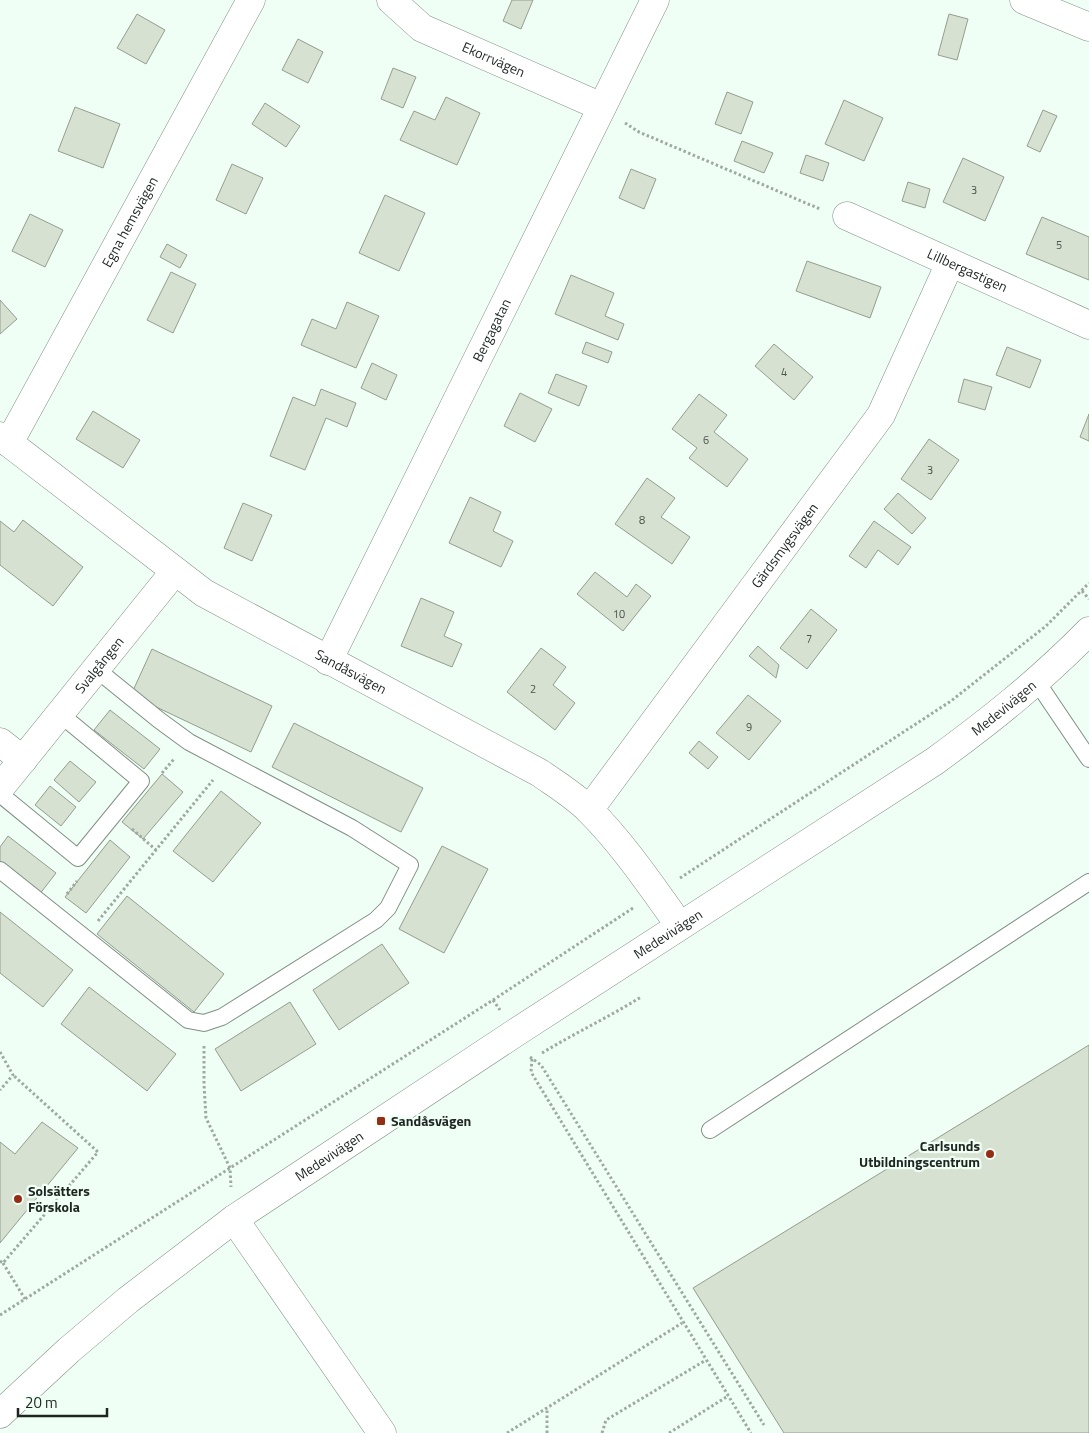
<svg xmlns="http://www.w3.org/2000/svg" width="1089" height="1433" font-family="'Titillium Web',sans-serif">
  <rect width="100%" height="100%" fill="#f0fff5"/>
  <!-- building -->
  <g fill="#d7e1d1" stroke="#949d8e">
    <polygon points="512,0 533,0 521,29 503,21"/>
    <polygon points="137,14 165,30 146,64 117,48"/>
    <polygon points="949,14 968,19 957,60 938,55"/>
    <polygon points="298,39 323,52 308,83 282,70"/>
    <polygon points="393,68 416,77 403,108 381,99"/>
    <polygon points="727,92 753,102 741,134 715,124"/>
    <polygon points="446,97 480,113 457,165 400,140 414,111 435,120"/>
    <polygon points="844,100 883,118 864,161 825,144"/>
    <polygon points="265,103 300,126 286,147 252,124"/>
    <polygon points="75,107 120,124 103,168 58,151"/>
    <polygon points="1043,110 1057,116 1040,152 1027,146"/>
    <polygon points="742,141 773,153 764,173 734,161"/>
    <polygon points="806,155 829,163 823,181 800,173"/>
    <polygon points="963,158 1004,177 985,221 943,202"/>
    <polygon points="232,164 263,178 246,214 216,200"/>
    <polygon points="631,169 656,179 644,209 619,198"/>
    <polygon points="908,182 930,189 925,208 902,201"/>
    <polygon points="385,195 425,213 399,271 359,253"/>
    <polygon points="30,214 63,230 45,267 12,251"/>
    <polygon points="1042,217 1089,237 1089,280 1026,254"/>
    <polygon points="167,244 187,255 180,268 160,257"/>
    <polygon points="807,261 881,287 870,318 796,291"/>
    <polygon points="171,272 196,284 173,333 147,320"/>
    <polygon points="571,275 614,293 605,316 624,324 618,340 555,314"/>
    <polygon points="0,300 17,319 0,334"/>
    <polygon points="347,302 379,316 356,368 301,345 312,319 336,329"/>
    <polygon points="586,342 612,352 608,363 582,353"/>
    <polygon points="774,344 813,377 794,400 755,366"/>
    <polygon points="1007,347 1041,360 1030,388 996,375"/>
    <polygon points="372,363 397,375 386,400 361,388"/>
    <polygon points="556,374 587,386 579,406 548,393"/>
    <polygon points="964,379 992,387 985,410 958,402"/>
    <polygon points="321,389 356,403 347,427 326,418 305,470 270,456 293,397 315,406"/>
    <polygon points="520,393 552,409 535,442 504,426"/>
    <polygon points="699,394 727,415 714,432 748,459 727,487 689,458 697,448 672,429"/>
    <polygon points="93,411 140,440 123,468 76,439"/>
    <polygon points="1089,414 1089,441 1080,437"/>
    <polygon points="929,439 959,460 931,500 901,479"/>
    <polygon points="647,478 675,498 661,517 690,537 672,564 615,524"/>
    <polygon points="898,493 926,518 912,534 884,509"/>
    <polygon points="470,497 501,512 493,531 513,541 501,567 449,543"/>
    <polygon points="243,503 272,515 252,561 224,548"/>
    <polygon points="23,520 83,567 53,606 0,565 0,521 14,532"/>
    <polygon points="874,521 911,547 898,565 878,550 866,568 849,556"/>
    <polygon points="595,572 627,597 636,584 651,596 623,631 577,594"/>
    <polygon points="421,598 454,612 444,636 462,644 452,667 401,646"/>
    <polygon points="811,609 837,630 807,669 780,648"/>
    <polygon points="758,646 779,665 776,678 749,656"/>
    <polygon points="541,648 566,667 553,685 575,703 555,730 507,692"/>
    <polygon points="152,649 272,706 251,752 131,695"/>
    <polygon points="748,695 781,721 749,760 716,733"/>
    <polygon points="110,710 160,749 144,769 94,730"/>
    <polygon points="294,723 423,788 401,832 272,767"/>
    <polygon points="699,741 718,757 708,769 689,753"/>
    <polygon points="70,761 96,782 79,802 54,780"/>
    <polygon points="162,774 183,792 143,839 122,822"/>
    <polygon points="50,786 76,807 61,826 35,805"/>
    <polygon points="221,791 261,823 213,882 173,851"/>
    <polygon points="8,836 56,873 39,895 0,865 0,847"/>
    <polygon points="110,840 130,857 86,913 65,897"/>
    <polygon points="442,846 488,869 444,953 399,929"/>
    <polygon points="127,896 224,974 194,1012 97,934"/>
    <polygon points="0,912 73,970 43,1007 0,973"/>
    <polygon points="382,944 409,983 339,1030 313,990"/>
    <polygon points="89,987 176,1054 147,1091 61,1024"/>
    <polygon points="290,1002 316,1044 241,1091 215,1049"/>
    <polygon points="1089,1045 1089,1433 784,1433 693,1288"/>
    <polygon points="42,1122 78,1148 0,1243 0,1142 15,1154"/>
  </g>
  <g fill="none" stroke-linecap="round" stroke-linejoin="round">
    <!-- lane casing -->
    <g stroke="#7f9085" stroke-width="18">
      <g id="lane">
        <polyline points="1037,682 1089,759"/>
        <polyline points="0,794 78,858 141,781 60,714"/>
        <polyline points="0,870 188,1020 204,1023 222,1017 376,920 388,908 410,865 352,828 189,742 159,720 96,669"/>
        <polyline points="710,1130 1089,882"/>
      </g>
    </g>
    <!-- street casing -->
    <g stroke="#7f9085" stroke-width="29">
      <g id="street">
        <path id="s1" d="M 391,0 L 422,28 L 602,107"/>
        <polyline points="1024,0 1089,27"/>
        <path id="s2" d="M 847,216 L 1089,325"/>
        <path id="s3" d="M 0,436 L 204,593 L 540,773 C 557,785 575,796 589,810 C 624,845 652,887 680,926"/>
        <path id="s4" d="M 9,443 L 251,0"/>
        <path id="s5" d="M 328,661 L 655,0"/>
        <polyline points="0,742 23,760"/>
        <path id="s6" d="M 0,788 L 175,571"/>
        <path id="s7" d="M 589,810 L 881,415 L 950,263"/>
        <polyline points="234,1219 382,1433"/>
      </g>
    </g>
    <!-- secondary casing -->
    <g stroke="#7f9085" stroke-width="29">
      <g id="secondary">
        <path id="s8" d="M 0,1414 L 69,1350 L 128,1300 L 234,1219 L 515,1033 L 935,761 C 991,720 1040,681 1089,631"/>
      </g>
    </g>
    <!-- path -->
    <g stroke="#9da9a1" stroke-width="3" stroke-dasharray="2.5 2.5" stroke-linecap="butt">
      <polyline points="625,123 639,132 820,209"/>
      <polyline points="1082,591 1089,599"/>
      <polyline points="162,773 174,759"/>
      <polyline points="132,829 156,850"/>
      <polyline points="680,878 951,701 1046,626 1089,583"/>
      <polyline points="67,894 77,881"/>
      <polyline points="98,921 213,780"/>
      <polyline points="493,1000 500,1010"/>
      <polyline points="204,1046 204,1084 206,1118 230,1168 231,1187"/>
      <polyline points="0,1052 13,1075 0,1090"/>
      <path d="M 542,1053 C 575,1033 609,1017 641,997"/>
      <polyline points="530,1057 541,1065 764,1425"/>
      <polyline points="532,1059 531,1072 751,1433"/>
      <polyline points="0,1261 3,1263 98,1152 13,1075"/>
      <polyline points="3,1263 25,1299"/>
      <polyline points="0,1315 493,1000 633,908"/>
      <polyline points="507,1433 682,1323"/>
      <polyline points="547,1433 547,1409"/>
      <polyline points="602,1433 606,1420 706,1360"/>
      <polyline points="669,1433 728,1396"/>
    </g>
    <!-- lane -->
    <use href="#lane" stroke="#fff" stroke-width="16"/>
    <!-- street -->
    <use href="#street" stroke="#fff" stroke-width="28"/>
    <!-- secondary -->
    <use href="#secondary" stroke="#fff" stroke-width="28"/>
  </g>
  <!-- markers -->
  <g fill="#952c15" stroke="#f0fff5" stroke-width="2">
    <rect x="376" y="1116" width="10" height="10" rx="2.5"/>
    <circle cx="990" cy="1154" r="5"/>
    <circle cx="18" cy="1199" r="5"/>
  </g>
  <g text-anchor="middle" stroke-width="4.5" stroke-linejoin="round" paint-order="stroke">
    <!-- number labels -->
    <g font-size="11" fill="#4c544d">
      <text x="974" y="194">3</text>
      <text x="1059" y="249">5</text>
      <text x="784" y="376">4</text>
      <text x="706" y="444">6</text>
      <text x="930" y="474">3</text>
      <text x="642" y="524">8</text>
      <text x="619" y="618">10</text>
      <text x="809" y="643">7</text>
      <text x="533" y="693">2</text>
      <text x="749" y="731">9</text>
    </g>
    <!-- street labels -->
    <g font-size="14" fill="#1e2521" stroke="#f0fff5">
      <text dy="5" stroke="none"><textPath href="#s1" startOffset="120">Ekorrvägen</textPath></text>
      <text dy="5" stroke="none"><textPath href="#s4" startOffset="252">Egna hemsvägen</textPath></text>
      <text dy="5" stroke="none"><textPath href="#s2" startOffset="132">Lillbergastigen</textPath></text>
      <text dy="5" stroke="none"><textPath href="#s5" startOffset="369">Bergagatan</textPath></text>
      <text dy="5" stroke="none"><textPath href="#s7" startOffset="329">Gärdsmygsvägen</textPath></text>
      <text dy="5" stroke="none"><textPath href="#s6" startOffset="158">Svalgången</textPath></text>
      <text dy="5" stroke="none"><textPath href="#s3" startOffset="424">Sandåsvägen</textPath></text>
      <text dy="5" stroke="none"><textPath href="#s8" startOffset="1229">Medevivägen</textPath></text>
      <text dy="5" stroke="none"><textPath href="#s8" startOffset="824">Medevivägen</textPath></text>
      <text dy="5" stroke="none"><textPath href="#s8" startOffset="419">Medevivägen</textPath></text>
    </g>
    <!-- poi labels -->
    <g font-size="14" font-weight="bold" fill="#1e2521" stroke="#f0fff5" text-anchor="start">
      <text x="391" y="1126">Sandåsvägen</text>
      <text x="980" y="1151" text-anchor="end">Carlsunds<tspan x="980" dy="16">Utbildningscentrum</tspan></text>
      <text x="28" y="1196">Solsätters<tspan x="28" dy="16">Förskola</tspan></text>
    </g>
  </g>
  <!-- scale -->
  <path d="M18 1408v8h89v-8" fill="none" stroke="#1e2521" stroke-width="2.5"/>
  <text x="25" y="1408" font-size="15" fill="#1e2521" stroke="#f0fff5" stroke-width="4" paint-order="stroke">20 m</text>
</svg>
